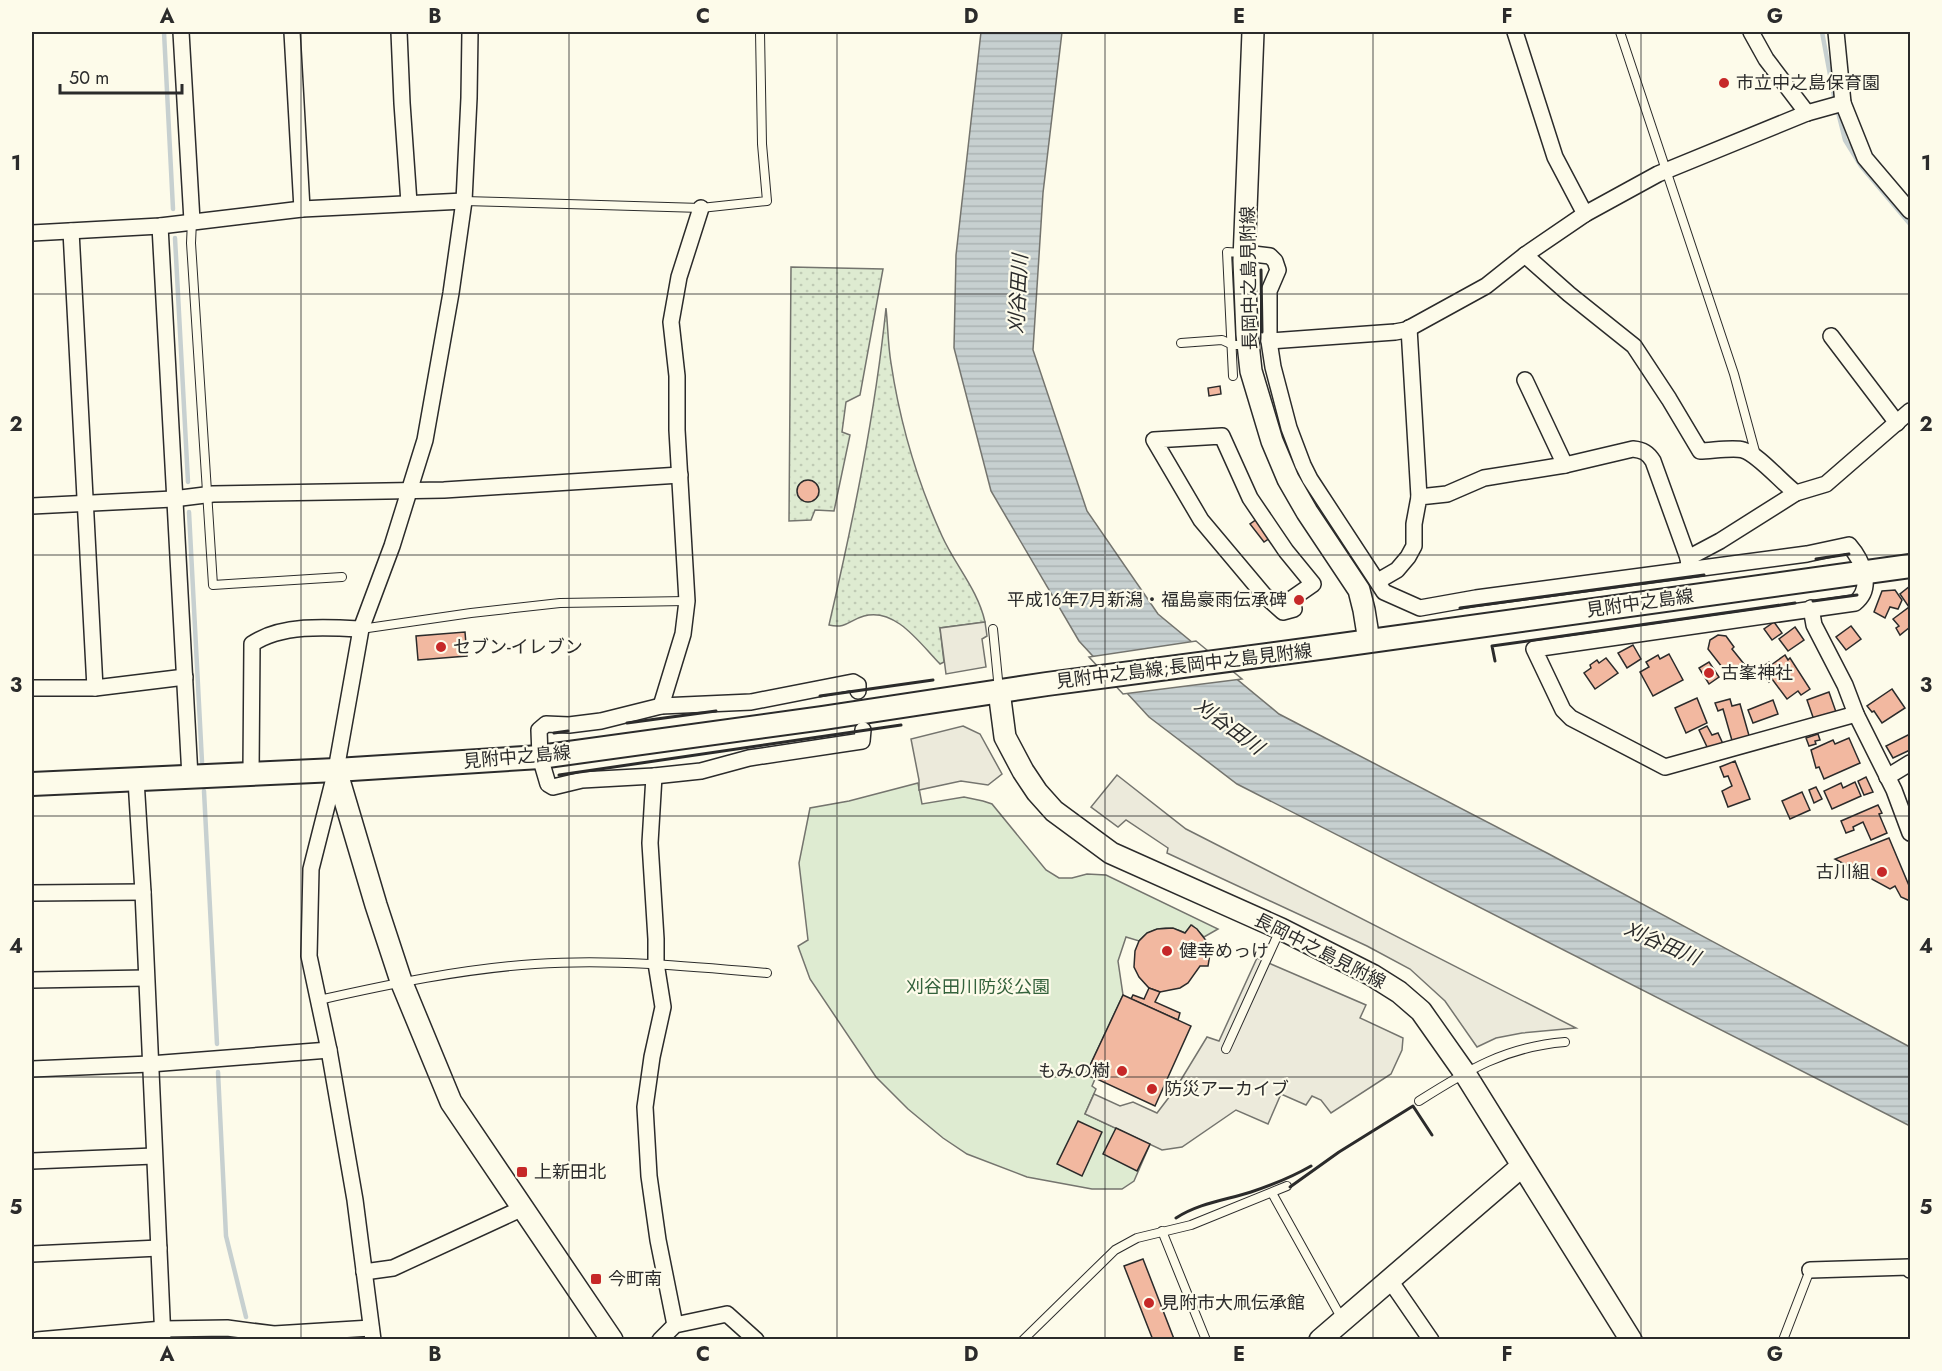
<svg xmlns="http://www.w3.org/2000/svg" width="1942" height="1371" font-family="Jost,'Noto Sans JP',sans-serif">
  <defs>
    <pattern id="grass-dots" width="8" height="8" patternUnits="userSpaceOnUse" patternTransform="scale(1.5)"><rect width="8" height="8" fill="#deebd1"/><path d="M2 2h.1M6 6h.1" fill="none" stroke="#bfcab4" stroke-width="1.8" stroke-linecap="round"/></pattern>
    <pattern id="water-rules" width="6" height="5" patternUnits="userSpaceOnUse" patternTransform="scale(1.5)"><rect width="6" height="5" fill="#c7d0d0"/><path d="M0 2.5h6" fill="none" stroke="#abb3b3"/></pattern>
  </defs>
  <rect width="100%" height="100%" fill="#fdfbea"/>
  <!-- grass -->
  <g fill="url(#grass-dots)" stroke="#74746e" stroke-width="1.5">
    <polygon points="791,267 883,269 860,395 846,402 842,432 850,435 834,511 815,510 811,520 789,521"/>
    <path d="M 886,308 C 888,327 888,345 891,363 C 900,423 917,481 942,536 C 955,565 978,590 985,622 L 940,628 L 944,662 L 940,664 C 921,645 896,607 864,616 C 849,620 847,629 829,625 C 853,521 875,415 886,308 Z"/>
  </g>
  <!-- park -->
  <path fill="#deebd1" stroke="#74746e" stroke-width="1.5" d="M 918,783 L 922,804 L 964,797 L 983,801 L 992,804 L 1046,870 L 1059,878 L 1072,878 L 1087,874 L 1106,875 L 1218,929 L 1204,937 L 1192,925 L 1185,933 C 1169,925 1152,926 1139,941 L 1126,937 L 1118,961 L 1123,995 L 1086,1074 L 1095,1079 L 1092,1086 L 1096,1089 L 1085,1114 L 1150,1144 L 1134,1181 L 1122,1189 L 1092,1189 L 1027,1177 L 967,1154 L 943,1138 L 908,1109 L 876,1077 L 810,979 L 798,946 L 808,940 L 799,863 L 810,808 L 849,801 Z"/>
  <!-- parking -->
  <g fill="#eceadb" stroke="#74746e" stroke-width="1.5">
    <polygon points="985,622 987,636 982,639 986,667 946,674 940,628"/>
    <polygon points="963,726 980,734 1002,774 988,785 961,781 919,790 919,780 911,739"/>
    <polygon points="1117,775 1186,829 1576,1028 1522,1033 1496,1038 1477,1047 1445,1001 1410,969 1367,946 1167,853 1168,848 1126,820 1118,827 1091,807"/>
    <polygon points="1257,958 1366,1005 1360,1018 1403,1038 1402,1050 1391,1074 1331,1113 1321,1100 1312,1096 1306,1105 1281,1094 1268,1124 1236,1110 1182,1147 1162,1150 1085,1114 1094,1094 1120,1106 1133,1102 1157,1113 1176,1088 1207,1037 1219,1041"/>
  </g>
  <!-- water -->
  <polygon fill="url(#water-rules)" stroke="#74746e" stroke-width="1.5" points="981,32 1062,32 1043,193 1033,350 1087,511 1158,614 1279,714 1547,853 1910,1047 1910,1126 1237,784 1149,717 1079,641 991,491 954,348 956,255"/>
  <!-- pier -->
  <polygon fill="#fdfbea" stroke="#74746e" stroke-width="1.5" points="1196,641 1242,679 1123,694 1089,657"/>
  <g fill="none" stroke-linecap="round" stroke-linejoin="round">
    <!-- stream -->
    <g stroke="#c7d0d0" stroke-width="4.5">
      <polyline points="164,32 173,209"/>
      <polyline points="1822,32 1834,96 1845,140 1861,166 1910,224"/>
      <polyline points="175,238 188,482"/>
      <polyline points="189,512 202,762"/>
      <polyline points="204,791 217,1044"/>
      <polyline points="218,1072 226,1236 246,1317"/>
    </g>
  </g>
  <!-- building -->
  <g fill="#f2b8a0" stroke="#2b2b2b" stroke-width="1.5">
    <polygon points="1220,386 1221,394 1209,396 1208,388"/>
    <circle cx="808" cy="491" r="11"/>
    <polygon points="1260,517 1273,536 1264,542 1250,524"/>
    <polygon points="1910,586 1910,627 1900,635 1896,628 1899,626 1893,619 1909,607 1900,594"/>
    <polygon points="1895,590 1902,600 1898,609 1890,607 1885,618 1874,612 1882,591"/>
    <polygon points="1774,622 1782,633 1772,640 1764,629"/>
    <polygon points="1851,626 1861,639 1846,650 1836,637"/>
    <polygon points="1795,627 1804,640 1788,651 1779,639"/>
    <polygon points="465,632 467,656 418,660 416,636"/>
    <polygon points="1718,635 1726,636 1734,647 1732,649 1744,664 1729,676 1708,649 1710,640"/>
    <polygon points="1633,645 1641,659 1627,668 1618,653"/>
    <polygon points="1669,654 1683,680 1653,696 1640,672 1649,667 1646,662 1658,655 1660,659"/>
    <polygon points="1785,655 1788,660 1790,658 1810,689 1801,695 1798,691 1787,699 1772,679 1769,682 1760,669 1769,662 1771,665"/>
    <polygon points="1606,658 1618,673 1595,689 1584,673 1591,668 1590,665 1597,660 1599,663"/>
    <polygon points="1709,662 1719,677 1709,684 1699,668"/>
    <polygon points="1892,689 1905,708 1882,723 1874,711 1872,712 1867,706"/>
    <polygon points="1829,692 1836,712 1814,720 1807,700"/>
    <polygon points="1697,698 1707,723 1686,733 1675,708"/>
    <polygon points="1730,699 1732,706 1740,704 1750,739 1733,744 1723,709 1718,711 1715,703"/>
    <polygon points="1773,700 1778,714 1753,723 1748,710"/>
    <polygon points="1707,726 1712,735 1718,733 1723,744 1709,751 1699,730"/>
    <polygon points="1818,734 1820,740 1815,741 1816,744 1809,746 1806,738"/>
    <polygon points="1910,734 1910,750 1893,758 1886,746"/>
    <polygon points="1849,738 1860,763 1824,779 1819,767 1816,768 1811,750 1833,740 1835,744"/>
    <polygon points="1735,761 1750,799 1728,807 1722,791 1732,786 1728,776 1724,777 1720,767"/>
    <polygon points="1866,777 1873,792 1864,795 1858,781"/>
    <polygon points="1855,782 1861,796 1832,809 1824,791 1841,783 1843,788"/>
    <polygon points="1816,787 1822,799 1814,803 1809,790"/>
    <polygon points="1802,792 1810,810 1790,819 1782,801"/>
    <polygon points="1878,805 1882,813 1879,814 1887,833 1871,840 1863,822 1853,827 1854,830 1846,833 1841,821"/>
    <polygon points="1889,838 1910,888 1910,901 1901,897 1895,886 1890,889 1835,859"/>
    <polygon points="1191,925 1197,929 1208,943 1210,954 1208,966 1200,966 1188,983 1180,988 1160,992 1149,988 1139,977 1134,967 1135,951 1139,941 1147,933 1157,929 1173,928 1185,933"/>
    <polygon points="1149,988 1160,992 1155,1002 1180,1013 1178,1020 1131,999 1133,995 1144,999"/>
    <polygon points="1123,995 1191,1026 1155,1106 1086,1074"/>
    <polygon points="1078,1121 1102,1132 1082,1176 1057,1164"/>
    <polygon points="1116,1128 1150,1144 1137,1171 1103,1154"/>
    <polygon points="1143,1259 1174,1339 1174,1340 1153,1340 1124,1266"/>
  </g>
  <g fill="none" stroke-linecap="round" stroke-linejoin="round">
    <!-- lane casing -->
    <g stroke="#2b2b2b" stroke-width="10">
      <g id="lane">
        <polyline points="1620,32 1734,374 1756,455"/>
        <polyline points="464,201 701,208 767,201 762,144 760,32"/>
        <polyline points="192,221 191,243 213,585 342,577"/>
        <polyline points="1181,343 1222,340 1233,345 1248,345"/>
        <polyline points="1233,376 1227,252 1242,253"/>
        <polyline points="361,629 471,613 560,603 687,601"/>
        <polyline points="993,629 999,690"/>
        <path d="M 319,1000 C 390,984 462,969 535,964 C 612,959 689,966 767,973"/>
        <polyline points="1226,1049 1280,930"/>
        <path d="M 1419,1101 C 1468,1070 1505,1047 1565,1042"/>
        <polyline points="1272,1193 1342,1319"/>
        <polyline points="1162,1231 1206,1340"/>
        <polyline points="1023,1340 1115,1250 1137,1238 1191,1225 1287,1186"/>
        <polyline points="1783,1340 1810,1270"/>
      </g>
    </g>
    <!-- street casing -->
    <g stroke="#2b2b2b" stroke-width="18">
      <g id="street">
        <polyline points="181,32 192,221"/>
        <polyline points="292,32 302,209"/>
        <polyline points="399,32 402,103 409,203"/>
        <polyline points="1515,32 1555,157 1585,214"/>
        <polyline points="1751,32 1766,59 1807,113"/>
        <polyline points="1836,32 1843,103 1865,158 1910,211"/>
        <polyline points="160,226 190,777"/>
        <polyline points="71,231 95,688"/>
        <polyline points="32,233 160,226 302,209 464,201"/>
        <path d="M 1245,253 L 1270,256 L 1275,261 L 1278,270 L 1269,291 L 1269,341 L 1273,367 L 1289,428 L 1303,465 L 1310,479 L 1384,592 L 1420,608 L 1476,598 L 1807,554 L 1849,545 C 1863,561 1874,588 1855,603 L 1534,649 L 1563,710 L 1571,718 L 1665,767 L 1856,714"/>
        <path d="M 1525,255 L 1569,294 L 1634,346 L 1669,399 L 1700,451 C 1711,451 1734,447 1743,450 C 1758,454 1782,483 1796,493"/>
        <polyline points="1409,328 1419,497"/>
        <polyline points="1831,336 1897,423"/>
        <polyline points="1269,341 1395,332 1406,330 1486,286 1525,255 1585,214 1658,174 1807,113 1843,103"/>
        <path d="M 1525,380 L 1565,465 L 1633,449 C 1643,450 1648,453 1653,461 L 1688,558"/>
        <polygon points="1222,436 1250,498 1286,551 1313,584 1290,600 1294,609 1283,612 1264,595 1201,520 1154,440"/>
        <polyline points="32,506 173,499 213,494 444,490 680,475"/>
        <polyline points="1689,566 1688,558 1720,541 1796,493 1826,484 1910,411"/>
        <polyline points="1378,581 1397,570 1408,557 1414,546 1414,524 1419,497 1447,494 1484,478 1565,465"/>
        <polyline points="1811,608 1814,625 1845,685 1856,714 1894,790 1910,833"/>
        <polyline points="32,688 95,688 185,677"/>
        <polyline points="858,691 858,685 853,682 751,702 661,706 601,721 569,725 546,724 539,730 540,757 548,784 553,787 582,780 654,776 701,771 749,758 862,741 863,730"/>
        <polyline points="661,706 683,634 687,601 677,430 677,376 671,322 679,277 701,208"/>
        <path d="M 251,773 L 252,644 C 281,624 327,627 361,629"/>
        <polyline points="654,776 650,843 656,939 656,963 663,1007 652,1057 645,1107 649,1176 658,1240 675,1325"/>
        <polyline points="1887,777 1910,763"/>
        <polyline points="136,780 143,892 163,1340"/>
        <polyline points="32,893 143,892"/>
        <polyline points="32,980 146,978"/>
        <polyline points="32,1069 150,1064 329,1050"/>
        <polyline points="32,1161 154,1156"/>
        <polyline points="32,1254 159,1248"/>
        <polyline points="1810,1270 1909,1267 1910,1270"/>
        <polyline points="364,1272 393,1268 523,1208"/>
        <polyline points="1389,1279 1431,1340"/>
        <polyline points="37,1340 163,1329 227,1328 274,1334 371,1328"/>
        <polyline points="373,1340 355,1200 329,1050 309,956 311,869 336,770 361,629 392,546 425,440 451,293 464,201 469,98 470,32"/>
        <polyline points="660,1340 675,1325 727,1314 756,1340"/>
      </g>
    </g>
    <!-- secondary casing -->
    <g stroke="#2b2b2b" stroke-width="24">
      <g id="secondary">
        <polyline points="1253,32 1244,260 1247,334 1251,371 1272,441 1288,479 1307,512 1359,590 1364,610 1369,641"/>
        <polyline points="999,691 1005,737 1023,771 1037,792 1054,811 1111,853 1281,929 1372,975 1399,992 1421,1011 1464,1072 1631,1340"/>
        <polyline points="336,770 376,905 401,981 451,1102 612,1340"/>
        <polyline points="1320,1340 1522,1166"/>
      </g>
    </g>
    <!-- primary casing -->
    <g stroke="#2b2b2b" stroke-width="26">
      <polyline id="primary" points="32,784 336,770 540,757 823,718 1047,684 1327,647 1910,566"/>
    </g>
    <!-- lane -->
    <use href="#lane" stroke="#fdfbea" stroke-width="8"/>
    <!-- street -->
    <use href="#street" stroke="#fdfbea" stroke-width="15"/>
    <!-- secondary -->
    <use href="#secondary" stroke="#fdfbea" stroke-width="21"/>
    <!-- primary -->
    <use href="#primary" stroke="#fdfbea" stroke-width="22"/>
    <!-- wall -->
    <g stroke="#2b2b2b" stroke-width="3">
      <polyline points="1261,270 1262,332"/>
      <polyline points="1816,559 1849,554"/>
      <polyline points="1813,601 1857,595"/>
      <polyline points="1460,608 1704,575"/>
      <polyline points="1495,661 1492,646 1795,603"/>
      <polyline points="820,696 933,680"/>
      <polyline points="627,723 716,711"/>
      <polyline points="554,733 568,731"/>
      <polyline points="559,775 901,725"/>
      <polyline points="1290,1187 1339,1152 1413,1106 1432,1135"/>
      <path d="M 1176,1218 C 1199,1203 1226,1200 1251,1192 C 1272,1185 1292,1177 1311,1166"/>
    </g>
  </g>
  <!-- grid -->
  <path fill="none" stroke="#2b2b2b" stroke-width="1.5" stroke-opacity="0.55" d="M 301,32 L 301,1340M 569,32 L 569,1340M 837,32 L 837,1340M 1105,32 L 1105,1340M 1373,32 L 1373,1340M 1641,32 L 1641,1340M 32,294 L 1910,294M 32,555 L 1910,555M 32,816 L 1910,816M 32,1077 L 1910,1077"/>
  <!-- markers -->
  <g fill="#c62828" stroke="#fdfbea" stroke-width="2">
    <circle cx="1724" cy="83" r="6"/>
    <circle cx="1299" cy="600" r="6"/>
    <circle cx="441" cy="647" r="6"/>
    <circle cx="1709" cy="673" r="6"/>
    <circle cx="1882" cy="872" r="6"/>
    <circle cx="1167" cy="951" r="6"/>
    <circle cx="1122" cy="1071" r="6"/>
    <circle cx="1152" cy="1089" r="6"/>
    <rect x="516" y="1166" width="12" height="12" rx="3"/>
    <rect x="590" y="1273" width="12" height="12" rx="3"/>
    <circle cx="1149" cy="1303" r="6"/>
  </g>
  <g text-anchor="middle" stroke-width="4.5" stroke-linejoin="round" paint-order="stroke">
    <!-- poi labels -->
    <g font-size="18" fill="#2b2b2b" stroke="#fdfbea" text-anchor="start">
      <text x="1736" y="89">市立中之島保育園</text>
      <text x="1287" y="606" text-anchor="end">平成16年7月新潟・福島豪雨伝承碑</text>
      <text x="453" y="653">セブン-イレブン</text>
      <text x="1721" y="679">古峯神社</text>
      <text x="1870" y="878" text-anchor="end">古川組</text>
      <text x="1179" y="957">健幸めっけ</text>
      <text x="1110" y="1077" text-anchor="end">もみの樹</text>
      <text x="1164" y="1095">防災アーカイブ</text>
      <text x="534" y="1178">上新田北</text>
      <text x="608" y="1285">今町南</text>
      <text x="1161" y="1309">見附市大凧伝承館</text>
    </g>
    <!-- street labels -->
    <g font-size="18" fill="#2b2b2b" stroke="#fdfbea">
      <text transform="translate(1249 278) rotate(-91)" y="6">長岡中之島見附線</text>
      <text transform="translate(1640 603) rotate(-8)" y="6">見附中之島線</text>
      <text transform="translate(1184 666) rotate(-7)" y="6">見附中之島線;長岡中之島見附線</text>
      <text transform="translate(517 757) rotate(-5)" y="6">見附中之島線</text>
      <text transform="translate(1320 951) rotate(27)" y="6">長岡中之島見附線</text>
    </g>
    <!-- park labels -->
    <g font-size="18" fill="#34623c" stroke="#fdfbea">
      <text x="978" y="993">刈谷田川防災公園</text>
    </g>
    <!-- water labels -->
    <g font-size="20" font-style="italic" fill="#2b2b2b" stroke="#fdfbea">
      <text transform="translate(1018 294) rotate(-87)" y="7">刈谷田川</text>
      <text transform="translate(1229 726) rotate(36)" y="7">刈谷田川</text>
      <text transform="translate(1662 943) rotate(23)" y="7">刈谷田川</text>
    </g>
  </g>
  <!-- border -->
  <rect width="1942" height="1371" fill="none" stroke="#fdfbea" stroke-width="66"/>
  <!-- scale -->
  <path d="M60 84v9h122v-9" fill="none" stroke="#2b2b2b" stroke-width="3"/>
  <text x="69" y="84" font-size="18" fill="#2b2b2b" stroke="#fdfbea" stroke-width="4.5" paint-order="stroke">50 m</text>
  <rect x="33" y="33" width="1876" height="1305" fill="none" stroke="#2b2b2b" stroke-width="2"/>
  <g font-size="20" text-anchor="middle" font-weight="bold" fill="#2b2b2b">
    <text x="167" y="23">A</text>
    <text x="435" y="23">B</text>
    <text x="703" y="23">C</text>
    <text x="971" y="23">D</text>
    <text x="1239" y="23">E</text>
    <text x="1507" y="23">F</text>
    <text x="1775" y="23">G</text>
    <text x="16" y="170">1</text>
    <text x="1926" y="170">1</text>
    <text x="16" y="431">2</text>
    <text x="1926" y="431">2</text>
    <text x="16" y="692">3</text>
    <text x="1926" y="692">3</text>
    <text x="16" y="953">4</text>
    <text x="1926" y="953">4</text>
    <text x="16" y="1214">5</text>
    <text x="1926" y="1214">5</text>
    <text x="167" y="1361">A</text>
    <text x="435" y="1361">B</text>
    <text x="703" y="1361">C</text>
    <text x="971" y="1361">D</text>
    <text x="1239" y="1361">E</text>
    <text x="1507" y="1361">F</text>
    <text x="1775" y="1361">G</text>
  </g>
</svg>
